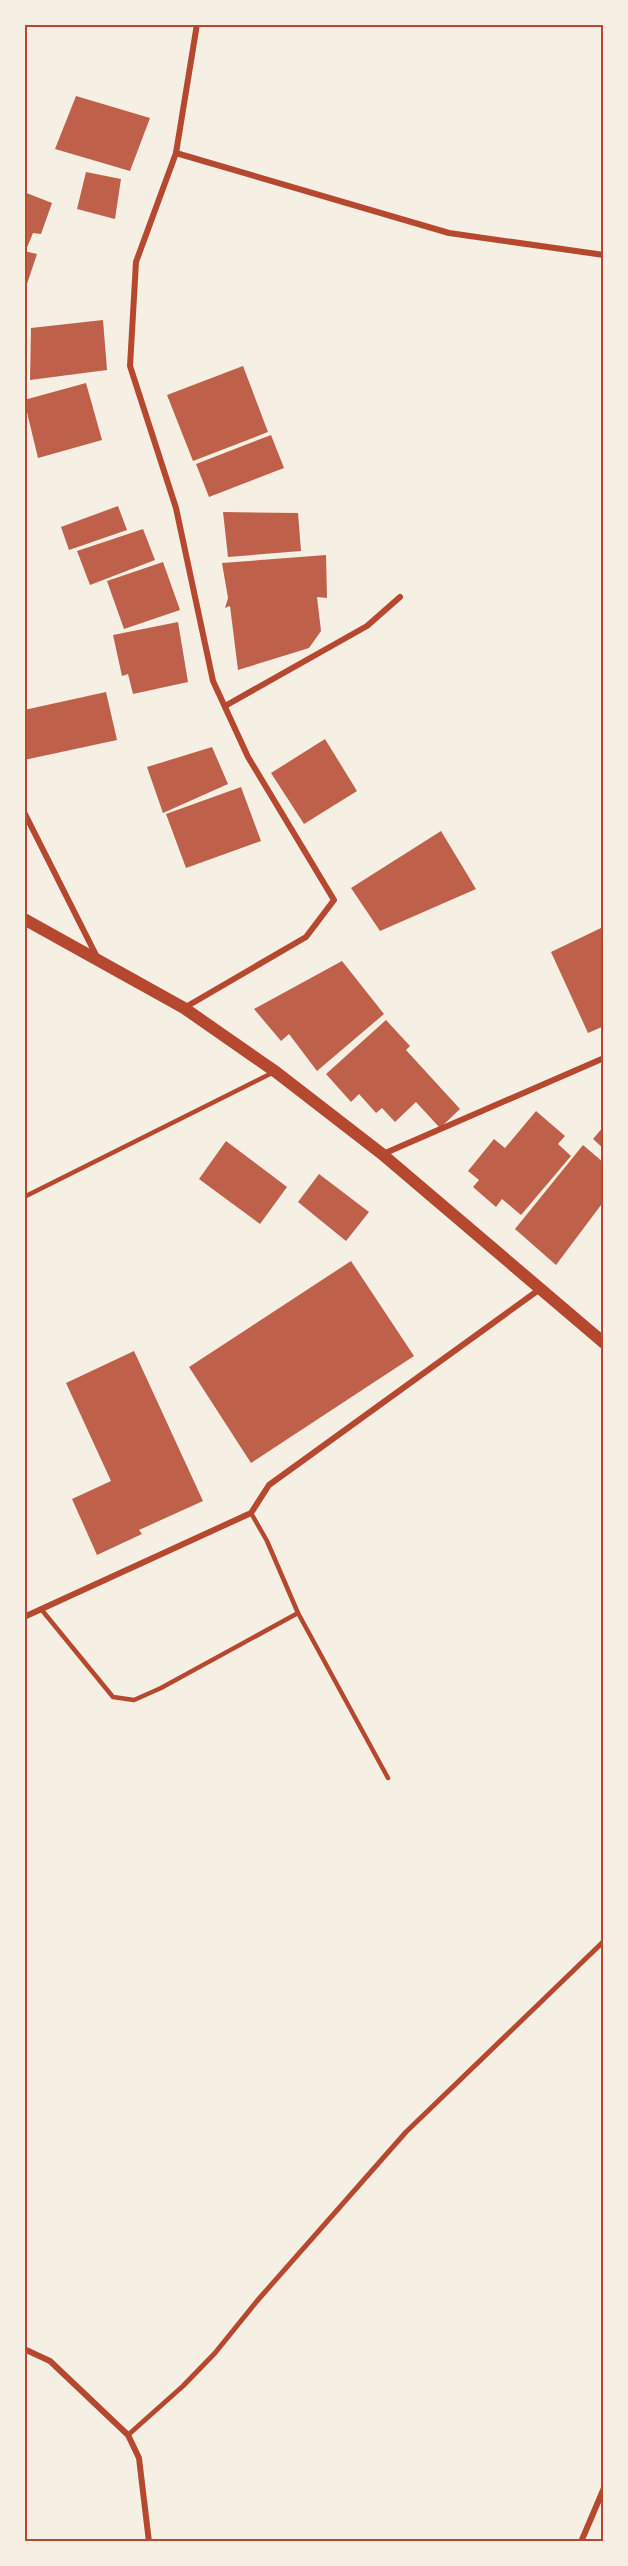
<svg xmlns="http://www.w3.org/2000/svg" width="628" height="2566" font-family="'DejaVu Sans',sans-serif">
  <rect width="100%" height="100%" fill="#f6efe4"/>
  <!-- building -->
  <g fill="#bf614a">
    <polygon points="76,96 150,118 130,171 55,149"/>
    <polygon points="86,172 121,179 115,219 77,209"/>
    <polygon points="24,192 52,203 41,234 33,233 26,250 24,249"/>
    <polygon points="24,251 37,254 24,293"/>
    <polygon points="103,320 107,370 30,380 31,328"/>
    <polygon points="243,366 268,432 193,461 167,395"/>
    <polygon points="86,383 102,440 38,458 24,400"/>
    <polygon points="271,435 284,468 209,497 196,464"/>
    <polygon points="118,506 127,530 69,550 61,527"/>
    <polygon points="223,512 298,513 301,551 228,557"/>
    <polygon points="143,529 155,560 90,585 77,551"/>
    <polygon points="326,555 327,598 317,597 321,631 309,648 238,670 230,606 225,608 228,598 222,563"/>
    <polygon points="163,562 180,610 124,629 107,581"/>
    <polygon points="178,622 188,682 133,694 128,674 122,676 113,635"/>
    <polygon points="106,692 117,740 24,760 24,710"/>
    <polygon points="325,739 357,791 304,824 271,773"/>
    <polygon points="212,747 228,784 163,813 147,767"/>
    <polygon points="241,787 261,841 186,868 166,814"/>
    <polygon points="441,831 476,889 380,931 351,888"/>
    <polygon points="601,928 604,934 604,1026 588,1033 551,952"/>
    <polygon points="342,961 384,1014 317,1071 289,1034 281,1041 254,1009"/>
    <polygon points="386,1020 410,1046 406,1050 460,1109 440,1128 416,1102 395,1122 382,1108 376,1113 359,1094 351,1102 326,1074"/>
    <polygon points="536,1111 565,1136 558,1144 571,1156 521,1215 502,1199 496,1207 473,1187 479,1180 468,1171 494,1139 505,1148"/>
    <polygon points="604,1126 604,1149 593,1139"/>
    <polygon points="226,1141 287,1187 260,1224 199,1179"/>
    <polygon points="583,1145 604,1163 604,1201 556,1265 515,1229"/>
    <polygon points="319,1174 369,1212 346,1241 298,1202"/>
    <polygon points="351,1261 414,1356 251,1463 189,1367"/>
    <polygon points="134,1351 203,1501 139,1530 142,1534 97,1555 72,1499 111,1481 66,1383"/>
  </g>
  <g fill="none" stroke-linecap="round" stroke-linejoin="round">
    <!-- service -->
    <g stroke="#b5482f" stroke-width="4.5">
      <polyline points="24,1197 274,1072"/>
      <polyline points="251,1513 267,1541 298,1613 388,1778"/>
      <polyline points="41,1609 113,1697 134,1700 161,1688 298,1613"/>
    </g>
    <!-- pedestrian -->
    <polyline stroke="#b5482f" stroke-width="5" points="128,2435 183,2386 215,2353 257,2301 406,2132 604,1941"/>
    <!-- minor -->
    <g stroke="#b5482f" stroke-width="6">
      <polyline points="176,153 449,233 604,255"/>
      <polyline points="225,706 367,626 400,597"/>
      <polyline points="24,812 98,959"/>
      <polyline points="184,1008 306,937 334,900 248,757 213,681 176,508 130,366 136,262 176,153 197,24"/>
      <polyline points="383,1154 604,1058"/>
      <polyline points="24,1617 251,1513 269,1485 540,1289"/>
      <polyline points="24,2349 50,2361 128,2435 139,2458 149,2542"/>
      <polyline points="581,2542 604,2488"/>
    </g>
    <!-- secondary -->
    <polyline stroke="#b5482f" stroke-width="12" points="24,919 184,1008 276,1072 382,1154 604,1343"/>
  </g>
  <!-- border -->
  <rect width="628" height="2566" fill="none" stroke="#f6efe4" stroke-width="51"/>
  <rect x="26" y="26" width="576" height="2514" fill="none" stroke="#b5482f" stroke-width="2"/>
</svg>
